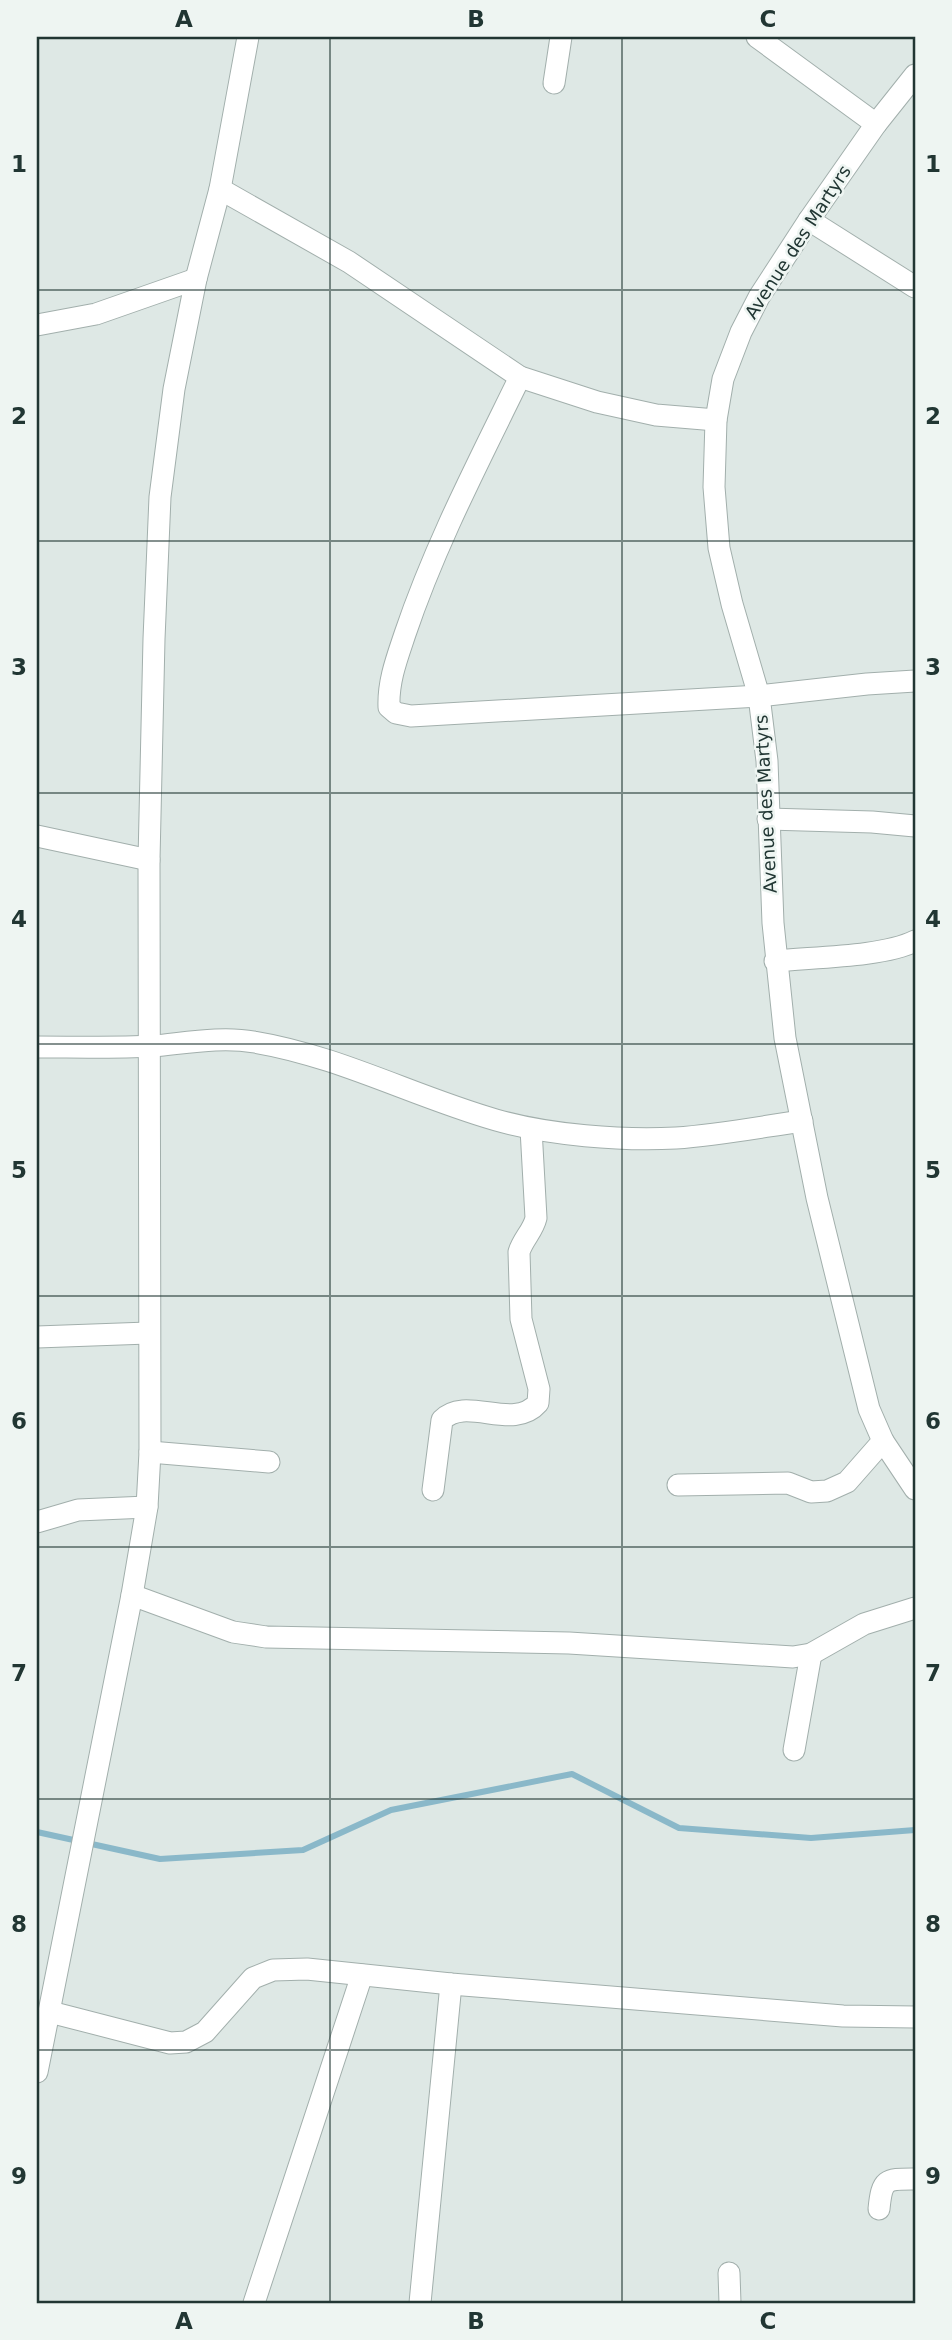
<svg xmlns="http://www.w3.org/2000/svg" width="952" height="2340" font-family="'DejaVu Sans',sans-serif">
  <rect width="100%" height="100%" fill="#dee8e5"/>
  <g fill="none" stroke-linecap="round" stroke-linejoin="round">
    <!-- stream -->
    <polyline stroke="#8ab8c9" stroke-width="6" points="37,1832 160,1859 303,1850 391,1810 572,1774 679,1828 811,1838 915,1830"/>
    <!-- minor casing -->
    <g stroke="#a2afac" stroke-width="23">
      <g id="minor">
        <polyline points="757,37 876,124"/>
        <polyline points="915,75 876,124 809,220 759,297 741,332 723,379 716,420 714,487 719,548 732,604 759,696 767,761 773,923 785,1038 817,1198 869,1409 883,1441 915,1489"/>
        <polyline points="554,83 561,37"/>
        <polyline points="220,189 349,262 520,377 597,402 656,415 716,420"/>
        <polyline points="809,220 915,287"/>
        <polyline points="37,325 96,314 196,279"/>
        <path d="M 520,377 C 479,461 435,545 405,634 C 397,658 388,681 389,707 L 396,713 L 411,716 L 759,696 L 867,684 L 915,681"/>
        <polyline points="768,819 872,822 915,826"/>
        <polyline points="37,836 149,860"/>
        <path d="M 775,961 C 813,957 883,957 915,941"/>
        <path d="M 37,1047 C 76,1047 115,1048 154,1046 C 186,1043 222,1036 254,1042 C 339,1056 415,1097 496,1120 C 548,1135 622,1141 676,1138 C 718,1135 760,1127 802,1121"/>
        <polyline points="37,1337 148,1333"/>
        <polyline points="150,1452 269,1462"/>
        <polyline points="678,1485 788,1483 811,1492 827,1491 847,1482 883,1441"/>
        <path d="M 433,1490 L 442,1420 C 466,1395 513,1432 538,1403 L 539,1389 L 521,1319 L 519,1252 C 523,1239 533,1231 536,1218 L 531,1129"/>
        <polyline points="37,1522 78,1510 147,1507"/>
        <polyline points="132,1595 233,1632 266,1637 569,1643 793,1657 811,1654 864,1624 915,1608"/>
        <polyline points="794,1750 811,1654"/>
        <polyline points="50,2012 170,2043 186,2042 205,2032 253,1978 273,1970 307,1969 451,1984 843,2016 915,2017"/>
        <polyline points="37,2072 132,1595 147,1507 150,1452 149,860 154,639 160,497 174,389 196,279 220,189 248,37"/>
        <path d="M 879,2209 C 882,2178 886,2179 915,2179"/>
        <polyline points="729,2273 730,2303"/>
        <polyline points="254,2303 362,1975"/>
        <polyline points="420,2303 451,1984"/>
      </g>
    </g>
    <!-- minor -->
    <use href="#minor" stroke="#fff" stroke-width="21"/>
  </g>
  <!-- grid -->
  <path fill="none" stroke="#213633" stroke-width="2" stroke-opacity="0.55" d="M 330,37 L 330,2303M 622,37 L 622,2303M 37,290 L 915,290M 37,541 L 915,541M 37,793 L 915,793M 37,1044 L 915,1044M 37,1296 L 915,1296M 37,1547 L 915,1547M 37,1799 L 915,1799M 37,2050 L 915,2050"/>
  <g text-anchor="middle" stroke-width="5" stroke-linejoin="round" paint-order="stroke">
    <!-- street labels -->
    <g font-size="18" fill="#213633" stroke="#eef5f2">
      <text transform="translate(798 242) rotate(-57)" y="6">Avenue des Martyrs</text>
      <text transform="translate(766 804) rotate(-93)" y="6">Avenue des Martyrs</text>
    </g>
  </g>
  <!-- border -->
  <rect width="952" height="2340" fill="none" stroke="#eef5f2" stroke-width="77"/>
  <rect x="38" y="38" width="876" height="2264" fill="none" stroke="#213633" stroke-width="2.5"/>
  <g font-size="23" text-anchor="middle" font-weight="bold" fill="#213633">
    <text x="184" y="27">A</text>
    <text x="476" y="27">B</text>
    <text x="768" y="27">C</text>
    <text x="19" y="172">1</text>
    <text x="933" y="172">1</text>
    <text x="19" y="424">2</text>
    <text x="933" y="424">2</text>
    <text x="19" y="675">3</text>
    <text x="933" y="675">3</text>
    <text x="19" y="927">4</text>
    <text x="933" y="927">4</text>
    <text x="19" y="1178">5</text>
    <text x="933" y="1178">5</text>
    <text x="19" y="1429">6</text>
    <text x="933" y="1429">6</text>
    <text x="19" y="1681">7</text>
    <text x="933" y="1681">7</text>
    <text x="19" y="1932">8</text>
    <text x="933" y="1932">8</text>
    <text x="19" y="2184">9</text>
    <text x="933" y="2184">9</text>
    <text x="184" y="2329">A</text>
    <text x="476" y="2329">B</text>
    <text x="768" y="2329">C</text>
  </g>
</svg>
